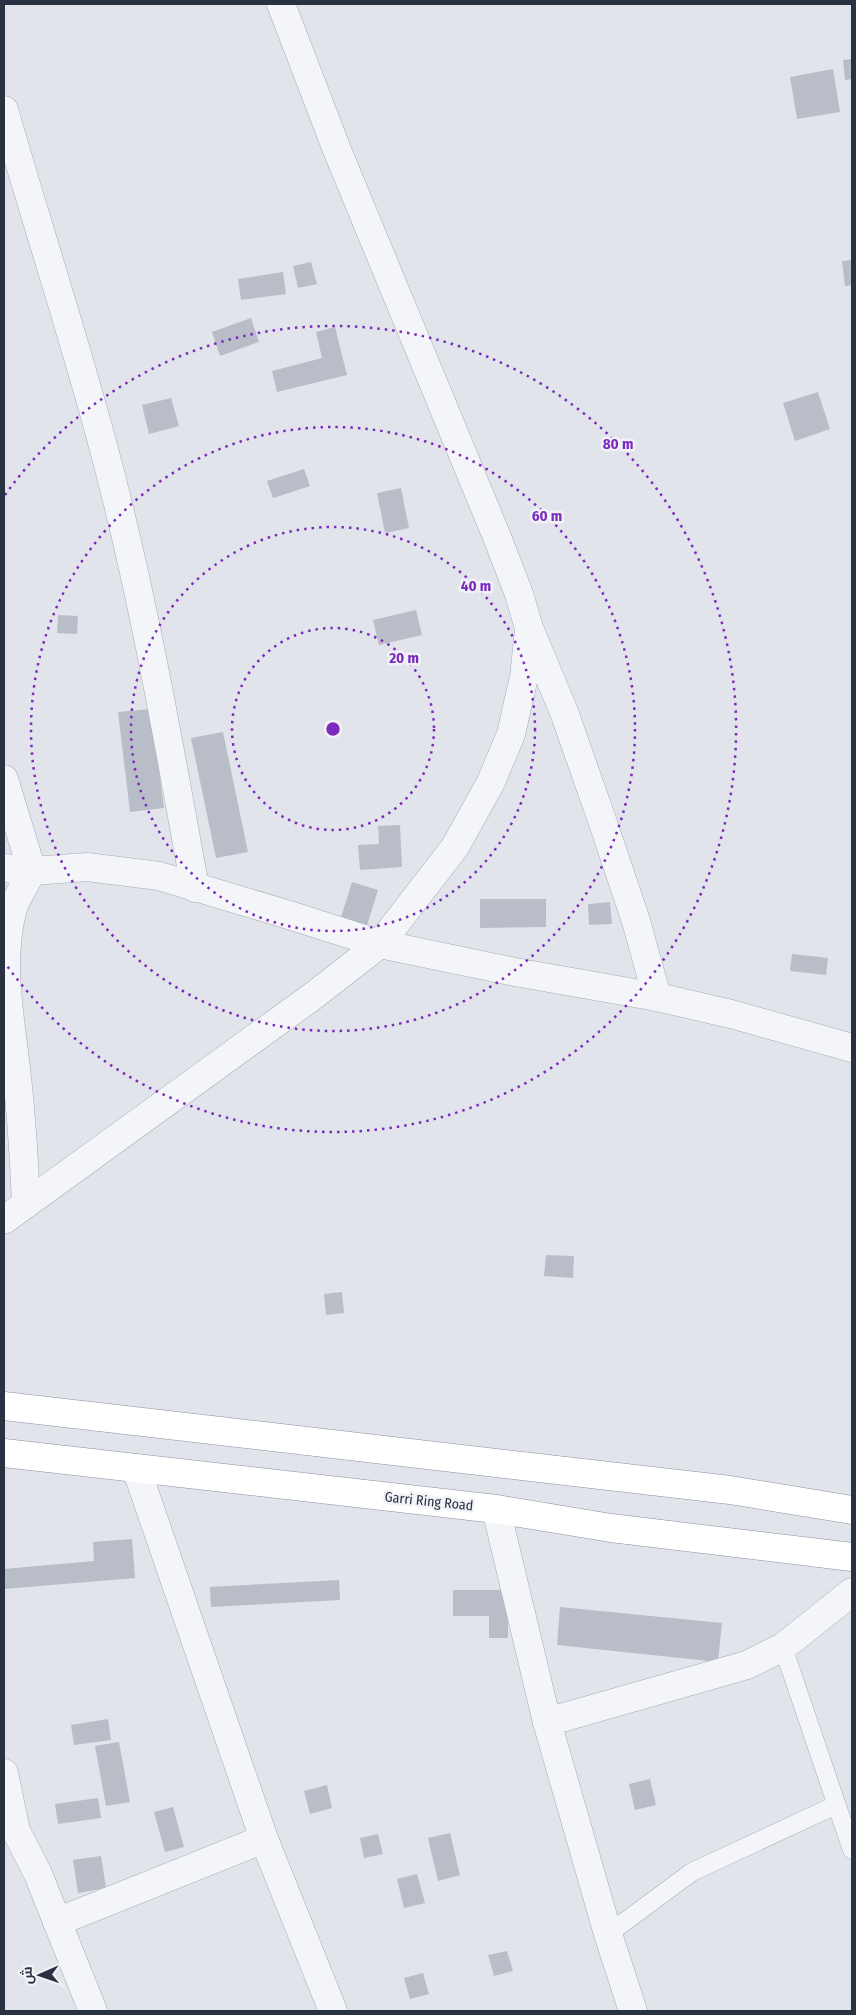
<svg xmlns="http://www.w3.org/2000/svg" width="856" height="2015" font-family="'Fira Sans Condensed',Cairo,sans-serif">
  <rect width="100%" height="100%" fill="#e1e4ea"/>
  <!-- building -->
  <g fill="#b9bdc7">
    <polygon points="852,59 852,79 845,80 843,60"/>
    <polygon points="833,69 840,112 797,119 790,77"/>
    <polygon points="852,260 852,285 845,286 842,261"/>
    <polygon points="311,262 317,284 298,288 293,266"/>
    <polygon points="283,272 286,294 241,300 238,279"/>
    <polygon points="251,318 259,342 220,356 212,332"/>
    <polygon points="335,327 347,375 277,392 272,371 322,358 316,332"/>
    <polygon points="818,392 830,429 795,441 783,403"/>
    <polygon points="171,398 179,426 149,434 142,405"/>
    <polygon points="304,469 310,486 273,498 267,481"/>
    <polygon points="401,488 409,528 385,533 377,493"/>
    <polygon points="416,610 422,635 379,645 373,620"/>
    <polygon points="58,615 78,616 77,634 57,633"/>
    <polygon points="151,709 164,808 130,812 118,712"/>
    <polygon points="223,732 248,852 216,858 191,738"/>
    <polygon points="400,825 402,867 360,870 358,845 379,844 378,826"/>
    <polygon points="352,882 378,890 365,932 339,924"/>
    <polygon points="480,899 546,899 546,927 480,928"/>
    <polygon points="610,902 612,924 589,925 588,904"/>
    <polygon points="792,954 828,958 826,975 790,971"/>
    <polygon points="546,1255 574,1256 573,1278 544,1276"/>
    <polygon points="342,1292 344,1313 326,1315 324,1294"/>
    <polygon points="132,1539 135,1578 4,1589 4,1569 94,1561 93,1542"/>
    <polygon points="339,1580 340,1600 211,1607 210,1587"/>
    <polygon points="453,1590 508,1590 508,1638 489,1638 489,1616 453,1616"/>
    <polygon points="560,1607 722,1623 718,1662 557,1645"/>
    <polygon points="108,1719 111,1740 74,1745 71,1725"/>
    <polygon points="119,1742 130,1802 106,1806 95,1746"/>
    <polygon points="650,1779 656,1805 635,1810 629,1784"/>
    <polygon points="327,1785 332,1808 310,1814 304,1791"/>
    <polygon points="98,1798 101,1818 58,1824 55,1804"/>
    <polygon points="173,1807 184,1847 165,1852 154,1812"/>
    <polygon points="450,1833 460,1875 438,1881 428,1838"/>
    <polygon points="378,1834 383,1854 364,1858 360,1838"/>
    <polygon points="101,1856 106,1888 78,1893 73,1860"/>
    <polygon points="417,1874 425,1903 404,1908 397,1879"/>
    <polygon points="507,1951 513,1971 494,1976 488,1955"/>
    <polygon points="423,1973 429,1994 410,1999 404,1978"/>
  </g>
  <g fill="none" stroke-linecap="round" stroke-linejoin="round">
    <!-- lane casing -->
    <g stroke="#a6abb4" stroke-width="19">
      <g id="lane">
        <polyline points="783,1647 852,1850"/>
        <polyline points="608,1934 692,1872 836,1805"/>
      </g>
    </g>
    <!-- street casing -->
    <g stroke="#a6abb4" stroke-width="29">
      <g id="street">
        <polyline points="281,4 337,150 497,537 519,594 529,628 564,712 602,820 636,921 657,997"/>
        <path d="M 4,110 C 36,221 72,331 102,442 C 142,589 168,739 195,888"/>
        <path d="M 4,779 L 32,871 C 26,884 15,898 12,912 C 0,961 9,1011 15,1060 C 21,1108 24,1156 26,1204"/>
        <polyline points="4,868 32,871 87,867 159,876 289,915 380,944 515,972 657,997 731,1014 852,1048"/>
        <polyline points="4,1220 313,996 380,944 455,847 491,782 511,734 524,677 529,630"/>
        <polyline points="136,1468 264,1839 333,2011"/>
        <polyline points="496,1509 547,1722 608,1934 633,2011"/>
        <polyline points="547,1722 747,1665 783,1647 852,1592"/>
        <polyline points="4,1773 16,1831 38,1874 93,2011"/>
        <polyline points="57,1922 264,1839"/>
      </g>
    </g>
    <!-- highway casing -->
    <g stroke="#8991a1" stroke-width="29">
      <g id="highway">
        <polyline points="4,1406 730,1490 852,1510"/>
        <polyline points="4,1453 496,1509 611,1528 852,1557"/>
      </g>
    </g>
    <!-- lane -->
    <use href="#lane" stroke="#f4f5f8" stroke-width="18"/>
    <!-- street -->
    <use href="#street" stroke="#f4f5f8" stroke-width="28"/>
    <!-- highway -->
    <use href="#highway" stroke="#fff" stroke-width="28"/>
  </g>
  <!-- distance rings -->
  <g fill="none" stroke="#7b2cbf" stroke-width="2.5" stroke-dasharray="2.5 5">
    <circle cx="333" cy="729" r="101"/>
    <circle cx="333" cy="729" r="202"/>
    <circle cx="333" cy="729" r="302"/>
    <path d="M5 495A403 403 0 1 1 5 963"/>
  </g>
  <g text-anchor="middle" stroke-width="5" stroke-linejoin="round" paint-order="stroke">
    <!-- street labels -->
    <g font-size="14" fill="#2a3142" stroke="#f1f3f7">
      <text transform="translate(429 1501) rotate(6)" y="5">Garri Ring Road</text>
    </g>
  </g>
  <circle cx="333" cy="729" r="8" fill="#7b2cbf" stroke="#f1f3f7" stroke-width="2.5"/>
  <g font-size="15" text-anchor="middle" font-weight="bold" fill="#7b2cbf" stroke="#f1f3f7" stroke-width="5" stroke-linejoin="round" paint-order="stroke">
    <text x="618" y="449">80 m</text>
    <text x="547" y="521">60 m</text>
    <text x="476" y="591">40 m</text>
    <text x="404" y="663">20 m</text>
  </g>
  <!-- border -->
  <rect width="856" height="2015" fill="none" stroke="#2a3142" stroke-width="10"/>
  <!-- north arrow -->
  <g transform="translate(40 1975) rotate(268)" stroke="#f1f3f7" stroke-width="4" paint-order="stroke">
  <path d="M0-4L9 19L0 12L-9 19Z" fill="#2a3142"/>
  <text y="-8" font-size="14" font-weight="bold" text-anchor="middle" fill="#2a3142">ش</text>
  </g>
</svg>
